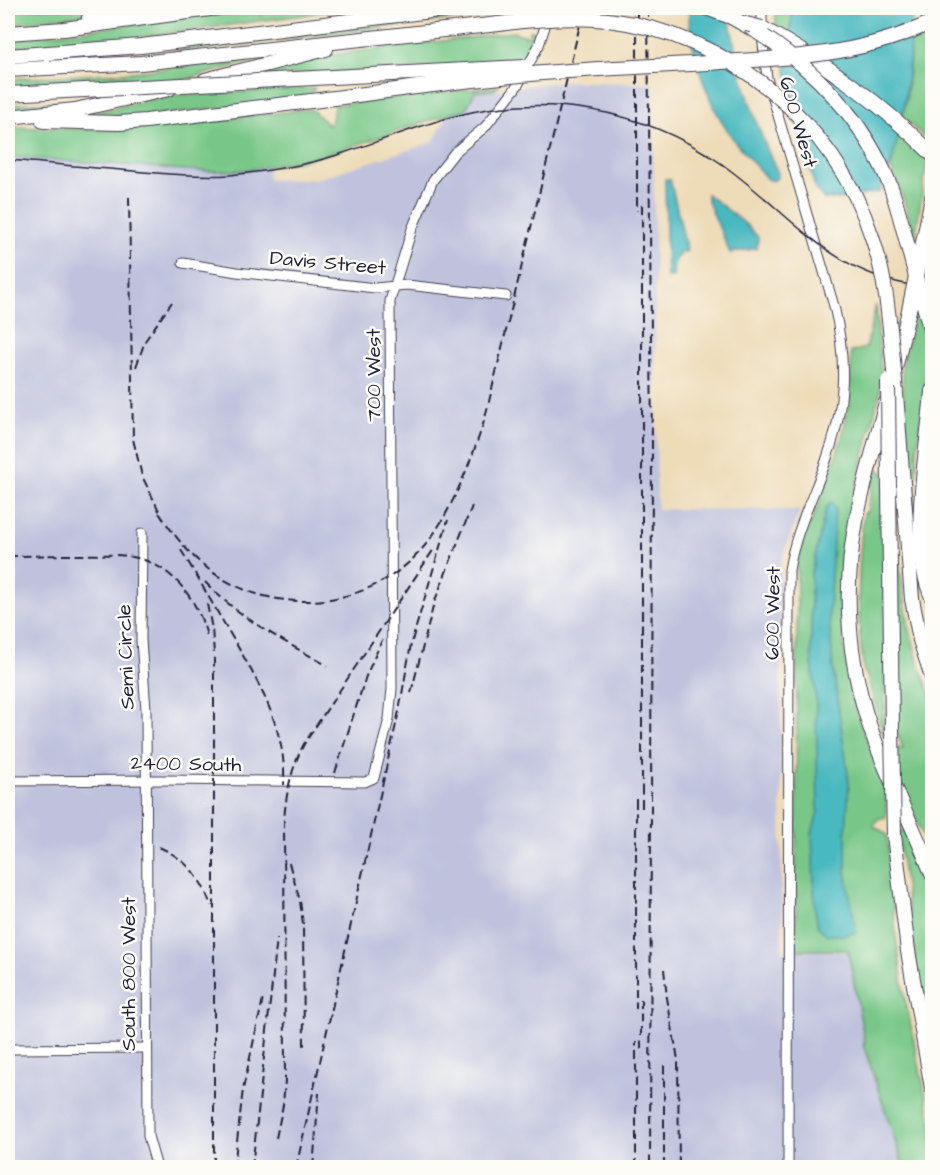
<svg xmlns="http://www.w3.org/2000/svg" width="940" height="1175" font-family="'Architects Daughter',sans-serif">
  <rect width="100%" height="100%" fill="#fdfcf7"/>
  <filter id="ink" filterUnits="userSpaceOnUse"><feTurbulence type="fractalNoise" baseFrequency=".0167" numOctaves="2"/><feDisplacementMap in="SourceGraphic" scale="12" xChannelSelector="R" yChannelSelector="G"/><feConvolveMatrix kernelMatrix="1 2 1 2 8 2 1 2 1" color-interpolation-filters="sRGB"/></filter>
  <filter id="wash" filterUnits="userSpaceOnUse"><feTurbulence type="fractalNoise" baseFrequency=".008" numOctaves="4" result="noise"/><feDisplacementMap in="SourceGraphic" scale="24" xChannelSelector="R" yChannelSelector="G"/><feGaussianBlur stdDeviation="1.35" result="paint"/><feColorMatrix in="noise" values="0 0 0 0 0 0 0 0 0 0 0 0 0 0 0 0 0 1.4 0 .05"/><feComposite in="paint" operator="in"/></filter>
  <g filter="url(#wash)">
    <rect width="100%" height="100%" fill="#eedcb9"/>
    <!-- industrial -->
    <polygon fill="#c0c2dd" points="564,81 653,84 657,509 800,510 780,563 782,951 862,952 925,1167 8,1167 8,151 268,164 268,180 316,179 433,142 458,96"/>
    <!-- green -->
    <g fill="#79c788" stroke="#4e7462" stroke-width="1.5">
      <polygon points="8,8 114,8 73,16 8,25"/>
      <polygon points="264,8 356,8 119,40 8,48 8,40 254,9 262,16"/>
      <polygon points="776,8 793,8 790,37 776,29"/>
      <polygon points="514,9 511,12 171,53 183,48"/>
      <polygon points="529,31 534,31 531,44 519,63 232,78 322,56 514,32 530,37"/>
      <polygon points="932,31 932,128 930,142 902,117 907,95 911,41"/>
      <polygon points="249,59 250,62 183,80 108,84 104,79 100,84 8,89 8,79 123,73"/>
      <path d="M 499,86 L 494,90 L 475,92 L 466,109 C 387,133 311,167 227,171 C 198,172 169,169 140,166 C 96,163 52,160 8,157 L 8,127 L 123,130 L 311,109 L 329,126 L 333,117 L 334,105 Z"/>
      <polygon points="315,88 309,98 131,118 82,116 164,96"/>
      <polygon points="107,100 39,109 8,110 8,104"/>
      <polygon points="899,129 928,156 915,238 902,195 891,168"/>
      <path d="M 876,305 L 882,384 L 846,528 L 841,599 L 844,649 L 850,685 L 860,723 L 886,787 L 886,818 L 879,818 L 873,825 L 887,835 L 896,936 L 905,999 L 932,1125 L 932,1167 L 904,1167 L 863,1044 L 865,1043 L 848,950 L 796,950 L 797,563 C 800,544 809,528 816,510 C 838,455 854,412 851,352 L 866,348 Z"/>
      <polygon points="914,316 920,316 929,348 917,451 915,511 919,578 924,609 932,639 932,659 918,598 909,472 912,464 908,460 902,368"/>
      <path d="M 876,468 L 884,473 L 885,732 L 883,733 L 866,673 L 864,672 C 856,617 857,568 864,513 L 867,512 Z"/>
      <polygon points="895,535 908,623 919,665 932,698 932,856 896,774 896,749 903,749 896,730"/>
      <polygon points="904,829 932,896 932,1079 898,835"/>
    </g>
    <!-- water -->
    <g fill="#4ab9c0" stroke="#366e7e" stroke-width="1.5">
      <path d="M 689,8 L 728,8 C 736,65 753,121 778,173 L 777,178 L 773,181 L 767,179 C 757,167 746,155 736,143 C 709,107 688,52 689,8 Z"/>
      <path d="M 793,8 L 913,8 C 909,70 906,134 880,192 L 840,199 L 824,199 L 815,188 L 786,72 Z"/>
      <polygon points="665,179 670,179 687,251 680,253 674,263 673,277 667,277"/>
      <polygon points="707,194 742,221 758,237 757,248 730,253 707,199"/>
      <polygon points="831,502 835,507 829,614 833,667 849,782 846,832 846,872 856,932 845,935 828,935 818,927 815,910 812,833 818,812 816,701 811,652 811,574 826,508"/>
    </g>
  </g>
  <g filter="url(#ink)">
    <g fill="none" stroke-linecap="round" stroke-linejoin="round">
      <!-- minor casing -->
      <g stroke="#413e4e" stroke-width="11">
        <g id="minor">
          <path d="M 762,8 L 762,36 L 767,78 L 834,306 C 847,360 846,407 826,461 C 813,497 795,532 789,570 L 788,1168"/>
          <polyline points="183,263 237,272 375,288 407,285 506,296"/>
          <polyline points="142,533 141,640 146,710 148,1136 157,1168"/>
          <polyline points="8,781 161,780 365,782 374,778 389,719 392,689 390,301 412,229 433,180 455,152 485,127 518,85 539,45 551,8"/>
          <polyline points="8,1049 147,1048"/>
        </g>
      </g>
      <!-- highway casing -->
      <g stroke="#413e4e" stroke-width="16">
        <g id="highway">
          <polyline points="706,8 731,17 756,31"/>
          <polyline points="89,18 131,8"/>
          <path d="M 762,28 C 824,62 881,103 932,154"/>
          <polyline points="8,33 64,29 217,8"/>
          <polyline points="8,56 141,46 456,8"/>
          <polyline points="8,70 141,63 499,24"/>
          <polyline points="205,80 326,49"/>
          <polyline points="8,94 46,92"/>
          <polyline points="8,117 75,110 169,89"/>
          <polyline points="43,121 119,123 146,121 311,101"/>
          <polyline points="925,233 932,197"/>
          <polyline points="895,369 909,310"/>
          <polyline points="895,381 912,599 920,640 932,677"/>
          <path d="M 932,391 C 928,449 908,544 932,597"/>
          <path d="M 886,402 C 876,442 864,481 856,521 C 843,590 848,661 870,727 C 887,778 913,824 932,874"/>
          <polyline points="889,487 892,730"/>
          <polyline points="932,554 932,499"/>
          <polyline points="894,835 908,951 932,1088"/>
        </g>
      </g>
      <!-- minor -->
      <use href="#minor" stroke="#fff" stroke-width="9"/>
      <!-- highway -->
      <use href="#highway" stroke="#fff" stroke-width="14"/>
      <!-- tram -->
      <path stroke="#22223b" stroke-width="1.5" d="M 8,160 C 45,163 83,167 121,170 C 157,173 194,177 230,175 C 251,173 272,170 294,166 C 351,155 403,129 459,115 C 503,104 548,103 592,110 C 637,118 681,136 719,162 C 796,216 830,279 932,288"/>
      <!-- rail -->
      <g stroke="#22223b" stroke-width="2" stroke-dasharray="9 4.5" stroke-linecap="butt">
        <polyline points="637,8 637,211"/>
        <polyline points="648,8 652,449 650,1168"/>
        <polyline points="129,197 133,439 142,476 163,519"/>
        <polyline points="136,367 145,341 172,302"/>
        <path d="M 159,513 C 173,533 187,553 207,568 C 270,618 369,611 422,549 C 449,519 473,457 485,418 L 584,8"/>
        <path d="M 181,550 C 197,576 212,603 228,630 C 256,678 287,727 284,785"/>
        <path d="M 8,556 C 31,556 54,555 77,555 C 98,555 121,553 141,559 C 176,570 198,602 207,636"/>
        <path d="M 205,582 C 240,619 284,641 328,666"/>
        <polyline points="207,604 212,629 214,653 214,1168"/>
        <polyline points="411,693 434,603 472,506"/>
        <polyline points="335,773 366,676 382,640"/>
        <polyline points="636,799 636,1009"/>
        <polyline points="642,808 642,202"/>
        <path d="M 159,847 C 186,859 202,878 211,906"/>
        <polyline points="289,863 300,901 303,924 304,1047"/>
        <polyline points="664,969 667,998 678,1060 679,1168"/>
        <polyline points="641,1000 641,1051"/>
        <path d="M 276,1138 L 283,1105 L 285,1081 L 284,821 C 286,793 291,769 304,744 L 434,549"/>
        <polyline points="234,1168 243,1089 263,999"/>
        <polyline points="252,1168 277,938"/>
        <polyline points="296,1168 399,711 411,644 448,520"/>
        <polyline points="313,1168 319,1093"/>
        <polyline points="636,1168 636,1042"/>
        <polyline points="664,1168 664,1065"/>
      </g>
      <!-- highway-bridge casing -->
      <g stroke="#413e4e" stroke-width="16" stroke-linecap="butt">
        <g id="highway-bridge">
          <path d="M 499,24 C 535,19 571,16 608,20 C 728,34 835,122 872,237 C 888,283 890,332 895,381"/>
          <polyline points="746,24 762,28"/>
          <path d="M 757,32 C 816,69 864,121 890,185 C 897,204 902,224 907,243 C 915,274 924,305 932,336"/>
          <polyline points="46,92 524,67"/>
          <path d="M 311,101 C 397,90 483,77 569,71 C 625,67 682,65 738,61 C 807,57 869,52 932,22"/>
          <polyline points="909,310 925,233"/>
          <polyline points="888,381 889,487"/>
          <polyline points="892,730 894,835"/>
        </g>
      </g>
      <!-- highway-bridge -->
      <use href="#highway-bridge" stroke="#fff" stroke-width="14"/>
    </g>
  </g>
  <g text-anchor="middle" stroke-width="5" stroke-linejoin="round" paint-order="stroke">
    <!-- street labels -->
    <g font-size="20" fill="#22223b" stroke="#fdfcf7">
      <text transform="translate(799 122) rotate(74)" y="7">600 West</text>
      <text transform="translate(328 262) rotate(5)" y="7">Davis Street</text>
      <text transform="translate(373 375) rotate(-90)" y="7">700 West</text>
      <text transform="translate(772 613) rotate(-89)" y="7">600 West</text>
      <text transform="translate(125 657) rotate(-92)" y="7">Semi Circle</text>
      <text transform="translate(186 763) rotate(1)" y="7">2400 South</text>
      <text transform="translate(128 974) rotate(-90)" y="7">South 800 West</text>
    </g>
  </g>
  <!-- margin -->
  <rect width="940" height="1175" fill="none" stroke="#fdfcf7" stroke-width="30"/>
</svg>
